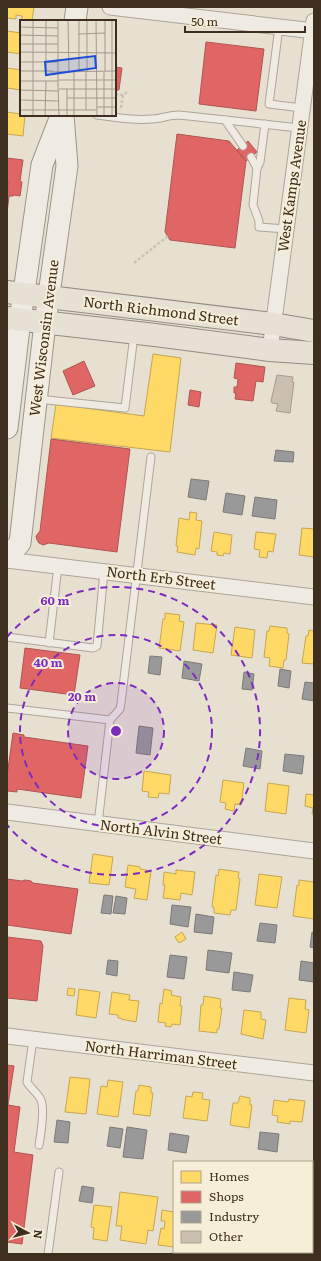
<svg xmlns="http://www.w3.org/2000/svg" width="321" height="1261" font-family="Literata,serif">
  <rect width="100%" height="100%" fill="#e7e0d1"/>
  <!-- homes -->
  <g fill="#ffd966" stroke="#c5a651">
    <polygon points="7,7 34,7 32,21 22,21 22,16 16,15 16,19 7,18"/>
    <polygon points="7,31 21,33 21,54 7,52"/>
    <polygon points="7,68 21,70 21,90 7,88"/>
    <polygon points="7,112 25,115 23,136 7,134"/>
    <polygon points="153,354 181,358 170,452 51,438 56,404 144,416"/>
    <polygon points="190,512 197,513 196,520 202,521 199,549 196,548 195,555 177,552 178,546 176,546 179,518 189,520"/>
    <polygon points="302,528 314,529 314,557 299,555"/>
    <polygon points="214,532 232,535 230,554 224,553 223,556 217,555 217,552 211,551"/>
    <polygon points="256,532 276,534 273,552 268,551 267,558 259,557 260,550 254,549"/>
    <polygon points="165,613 180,615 179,621 184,622 180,651 159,648 163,619 165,619"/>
    <polygon points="196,623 217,625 213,653 193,650"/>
    <polygon points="270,626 287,628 287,633 289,634 286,660 284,660 283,668 269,666 270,658 264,657 267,631 269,631"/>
    <polygon points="235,627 255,630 252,658 231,655"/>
    <polygon points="309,630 314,631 314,664 302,663 306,636 308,636"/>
    <polygon points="144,771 171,775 169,794 159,793 158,798 148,797 149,792 142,791"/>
    <polygon points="223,780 244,783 241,805 235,804 234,811 225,809 226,803 220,802"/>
    <polygon points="268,783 289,786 286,814 265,811"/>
    <polygon points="306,794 314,795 314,815 312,814 313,808 305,806"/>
    <polygon points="93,854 113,857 109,885 89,883"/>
    <polygon points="128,865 140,867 140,869 151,871 147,900 134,898 136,889 125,887"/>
    <polygon points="219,869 239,872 238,878 240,879 236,910 231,910 230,915 214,913 214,907 212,907 216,875 218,876"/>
    <polygon points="176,870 195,872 192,895 181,893 180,900 163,898 165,885 163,885 164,872 176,874"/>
    <polygon points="259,874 282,877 277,908 255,905"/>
    <polygon points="299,880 314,882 314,919 293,916 297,885 299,886"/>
    <polygon points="182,932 186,939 179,943 175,937"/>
    <polygon points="68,988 75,989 74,996 67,995"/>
    <polygon points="79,989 100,992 96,1018 76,1015"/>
    <polygon points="164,989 172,991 171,995 181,997 180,1006 182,1006 180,1025 172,1024 171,1027 165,1026 166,1023 158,1022 160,1003 162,1004"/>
    <polygon points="112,992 130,995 129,1000 139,1001 136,1022 121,1019 121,1018 118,1018 118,1015 109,1014"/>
    <polygon points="204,996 221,999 220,1008 222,1008 219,1029 217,1029 217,1033 199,1031 201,1005 203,1005"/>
    <polygon points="289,998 306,1000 305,1009 309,1010 306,1033 285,1030"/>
    <polygon points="244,1010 261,1012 261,1019 266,1020 263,1039 241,1034"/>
    <polygon points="70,1077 90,1079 86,1114 65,1112"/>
    <polygon points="108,1080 123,1082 118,1117 97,1114 101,1086 107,1087"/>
    <polygon points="139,1085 151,1087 151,1093 153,1093 150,1116 133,1114 136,1091 138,1091"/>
    <polygon points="193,1092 203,1093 202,1099 210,1100 207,1121 183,1118 186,1096 192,1097"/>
    <polygon points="240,1096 250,1098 250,1105 252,1105 249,1128 230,1125 233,1103 238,1103"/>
    <polygon points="289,1099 305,1101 302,1122 290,1121 290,1124 277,1122 278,1116 272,1115 274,1100 288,1102"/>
    <polygon points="120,1192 158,1197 153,1231 148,1230 146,1244 120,1240 122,1226 116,1226"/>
    <polygon points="94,1205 112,1207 107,1241 93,1239 94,1228 91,1227"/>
    <polygon points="162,1210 174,1212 174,1247 158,1245 161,1228 164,1229 165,1221 161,1221"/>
    <polygon points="312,1237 314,1237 314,1254 299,1254 300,1252 312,1252"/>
    <polygon points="255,1252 278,1252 278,1254 256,1254"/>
  </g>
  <!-- shops -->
  <g fill="#e06666" stroke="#af5551">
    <polygon points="206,42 264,49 256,111 199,104"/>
    <polygon points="115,67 122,68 119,90 115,90"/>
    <polygon points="177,134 229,141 246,161 235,248 170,240 165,232"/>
    <polygon points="248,141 257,152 246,161 237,150"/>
    <polygon points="7,158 23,160 20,181 22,182 20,196 14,195 13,196 9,196 7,213 8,181 7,181"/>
    <polygon points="84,361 95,386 73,395 63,371"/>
    <polygon points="236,363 265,367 263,382 256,381 253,401 235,399 236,393 234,393 234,387 237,387 238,379 234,378"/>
    <polygon points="190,390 201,392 199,407 188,405"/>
    <polygon points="51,439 130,449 117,552 49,543 43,545 39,543 37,540 36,536 40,531"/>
    <polygon points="25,648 80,655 74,695 20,688"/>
    <polygon points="13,733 24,735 24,737 88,746 81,798 17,789 17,792 7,791 7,776"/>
    <polygon points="7,879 22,881 25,880 31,881 33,883 78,889 71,934 7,925"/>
    <polygon points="7,937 41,941 43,946 37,1001 7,998"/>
    <polygon points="7,1065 14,1066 8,1105 20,1107 14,1152 33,1155 22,1244 7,1242"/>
  </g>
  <!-- industry -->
  <g fill="#999" stroke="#7d7975">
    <polygon points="276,450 294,452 293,462 274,461"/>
    <polygon points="191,479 209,481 206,500 188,497"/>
    <polygon points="226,493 245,496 242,515 223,512"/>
    <polygon points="255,497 277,500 275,519 252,516"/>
    <polygon points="150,656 162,657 160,675 148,673"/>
    <polygon points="184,661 202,664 199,681 182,678"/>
    <polygon points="280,669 291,671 289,688 278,686"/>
    <polygon points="244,672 254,674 252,690 242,689"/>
    <polygon points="305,682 314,683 314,701 302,699"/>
    <polygon points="139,726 153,728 150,755 136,753"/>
    <polygon points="246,748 262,751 260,769 243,766"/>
    <polygon points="285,754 304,756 302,774 283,771"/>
    <polygon points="104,895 113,896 111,914 101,913"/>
    <polygon points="116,896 127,898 125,914 113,913"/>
    <polygon points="172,905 191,907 188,927 170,924"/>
    <polygon points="196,914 214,917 212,934 194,932"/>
    <polygon points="260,923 277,925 275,943 257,941"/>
    <polygon points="312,932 314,933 314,948 310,947"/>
    <polygon points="208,950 232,953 229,973 206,970"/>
    <polygon points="170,955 187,957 184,979 167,977"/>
    <polygon points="108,960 118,961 117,976 106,974"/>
    <polygon points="301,961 314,963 314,982 299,980"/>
    <polygon points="234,972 253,975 250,992 232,990"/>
    <polygon points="57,1120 70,1122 68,1143 54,1142"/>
    <polygon points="110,1127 123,1129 120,1148 107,1146"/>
    <polygon points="127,1127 147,1130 143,1159 123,1157"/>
    <polygon points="260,1132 279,1134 277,1152 258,1149"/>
    <polygon points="170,1133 189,1136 186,1153 168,1150"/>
    <polygon points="82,1186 94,1188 92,1203 79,1201"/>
  </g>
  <!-- building -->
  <polygon fill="#cbbfb2" stroke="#a89c90" points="277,375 293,377 292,382 294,382 290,413 276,411 278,404 272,403 271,401"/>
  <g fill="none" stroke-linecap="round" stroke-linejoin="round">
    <!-- service casing -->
    <g stroke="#ada599" stroke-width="9">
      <g id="service">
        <polyline points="279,27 269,104 302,108"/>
        <path d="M 97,115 C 115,117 133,121 151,119 C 160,119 169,115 179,115 L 299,128"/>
        <polyline points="225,120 243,146"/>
        <polyline points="265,124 260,162 257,168 253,205 259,221 259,227 286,229"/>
        <polyline points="251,157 257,168"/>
        <polyline points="37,399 125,408 134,335"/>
        <polyline points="7,637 93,648 97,646 104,571"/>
        <polyline points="49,643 58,566"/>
        <polyline points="7,708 110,720 98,824"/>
        <polyline points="110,720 120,709 121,703 151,457"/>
        <path d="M 33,1039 L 27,1082 C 31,1089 38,1093 41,1100 C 45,1111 41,1133 39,1145"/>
        <polyline points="48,1254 59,1172"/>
      </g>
    </g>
    <!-- minor casing -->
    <g stroke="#ada599" stroke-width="17">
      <g id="minor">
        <polyline points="110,7 314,31"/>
        <polyline points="270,350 314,21"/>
        <polyline points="7,560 314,597"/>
        <polyline points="7,812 314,851"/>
        <polyline points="7,1036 314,1073"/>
      </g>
    </g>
    <!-- secondary casing -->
    <g stroke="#9c958a" stroke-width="23">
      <g id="secondary">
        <polyline points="75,21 77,7"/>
        <polyline points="7,428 20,320 42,165 61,116"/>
        <polyline points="7,557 20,543 45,323 67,166 63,115"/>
      </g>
    </g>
    <!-- primary casing -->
    <g stroke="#928b80" stroke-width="24">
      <g id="primary">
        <polyline points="7,292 273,324 314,331"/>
        <polyline points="7,318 155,335 270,350 314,353"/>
      </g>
    </g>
    <!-- path -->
    <g stroke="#c8c2b9" stroke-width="2.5" stroke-dasharray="3 2" stroke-linecap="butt">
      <polyline points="115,94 123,95"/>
      <polyline points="121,108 123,95 127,92"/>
      <polyline points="134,263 168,236"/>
    </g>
    <!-- service -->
    <use href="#service" stroke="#efebe3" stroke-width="7"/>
    <!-- minor -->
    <use href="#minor" stroke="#efebe3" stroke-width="15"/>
    <!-- secondary -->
    <use href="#secondary" stroke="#efebe3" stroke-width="21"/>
    <!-- primary -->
    <use href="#primary" stroke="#e6e1d4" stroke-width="22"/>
  </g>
  <!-- distance rings -->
  <circle cx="116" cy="731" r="48" fill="#7b2cbf" fill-opacity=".12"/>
  <g fill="none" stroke="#7b2cbf" stroke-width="2" stroke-dasharray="7 5">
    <circle cx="116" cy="731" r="48"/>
    <circle cx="116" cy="731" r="96"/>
    <path d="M7 637A144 144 0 1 1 7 825"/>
  </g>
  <g text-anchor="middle" stroke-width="4" stroke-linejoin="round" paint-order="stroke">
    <!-- street labels -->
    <g font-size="14" fill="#3d2e20" stroke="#f7eed8">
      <text transform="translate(292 186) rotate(-82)" y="5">West Kamps Avenue</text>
      <text transform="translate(161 311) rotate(7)" y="5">North Richmond Street</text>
      <text transform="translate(44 338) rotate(-83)" y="5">West Wisconsin Avenue</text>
      <text transform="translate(161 578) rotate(7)" y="5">North Erb Street</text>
      <text transform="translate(161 832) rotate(7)" y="5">North Alvin Street</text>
      <text transform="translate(161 1055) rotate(7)" y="5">North Harriman Street</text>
    </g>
  </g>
  <!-- overview -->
  <g transform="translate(20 20)">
    <rect width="96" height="96" fill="#e7e0d1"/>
    <path fill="none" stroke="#a3998a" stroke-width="1" d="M 13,0 L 13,96M 26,0 L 26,51M 38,0 L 38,65M 48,0 L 49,52M 59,0 L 59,52M 67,0 L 67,52M 76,0 L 77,96M 85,0 L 85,51M 92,0 L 92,96M 0,7 L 38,8M 58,14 L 85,13M 0,15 L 38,16M 0,24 L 38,24M 0,32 L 96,33M 0,42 L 38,42M 0,51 L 33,51M 30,52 L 96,51M 54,52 L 54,96M 66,52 L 66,90M 84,52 L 84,96M 0,60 L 0,96M 38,60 L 96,60M 0,61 L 38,61M 38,64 L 39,96M 39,69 L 96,69M 0,70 L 38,71M 47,78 L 96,78M 0,80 L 39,81M 77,87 L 96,87M 0,90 L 77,90M 25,96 L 26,61M 47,96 L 47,69"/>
    <path fill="#1d4ed8" fill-opacity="0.15" stroke="#1d4ed8" stroke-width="2" d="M 75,36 L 76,48 L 26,55 L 25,42 Z"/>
    <rect width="96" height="96" fill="none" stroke="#3d2e20" stroke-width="2"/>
  </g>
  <circle cx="116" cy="731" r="6" fill="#7b2cbf" stroke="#f7eed8" stroke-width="2"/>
  <g font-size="12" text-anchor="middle" font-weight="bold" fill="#7b2cbf" stroke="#f7eed8" stroke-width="4" stroke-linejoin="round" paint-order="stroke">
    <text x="55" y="605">60 m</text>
    <text x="48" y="667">40 m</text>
    <text x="82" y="701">20 m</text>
  </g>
  <!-- border -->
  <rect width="321" height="1261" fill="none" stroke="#3d2e20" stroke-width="16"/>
  <!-- legend -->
  <rect x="173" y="1161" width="140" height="92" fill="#f7eed8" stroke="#ada18e"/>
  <rect x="181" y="1171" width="20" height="12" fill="#ffd966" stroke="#ada18e"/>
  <text x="209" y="1181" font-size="12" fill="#3d2e20">Homes</text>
  <rect x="181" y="1191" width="20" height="12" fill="#e06666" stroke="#ada18e"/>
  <text x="209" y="1201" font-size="12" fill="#3d2e20">Shops</text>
  <rect x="181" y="1211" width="20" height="12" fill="#999999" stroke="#ada18e"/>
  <text x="209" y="1221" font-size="12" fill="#3d2e20">Industry</text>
  <rect x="181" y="1231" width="20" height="12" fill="#cbbfb2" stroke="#ada18e"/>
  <text x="209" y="1241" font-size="12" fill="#3d2e20">Other</text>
  <!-- north arrow -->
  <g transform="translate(28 1233) rotate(97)" stroke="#f7eed8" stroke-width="3" paint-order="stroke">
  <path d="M0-3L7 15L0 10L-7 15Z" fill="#3d2e20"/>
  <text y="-6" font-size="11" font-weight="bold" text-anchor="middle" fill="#3d2e20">N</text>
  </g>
  <!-- scale -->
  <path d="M185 26v6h120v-6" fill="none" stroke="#3d2e20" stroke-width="2"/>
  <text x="191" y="26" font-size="12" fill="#3d2e20" stroke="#f7eed8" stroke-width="3" paint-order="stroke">50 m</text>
</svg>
